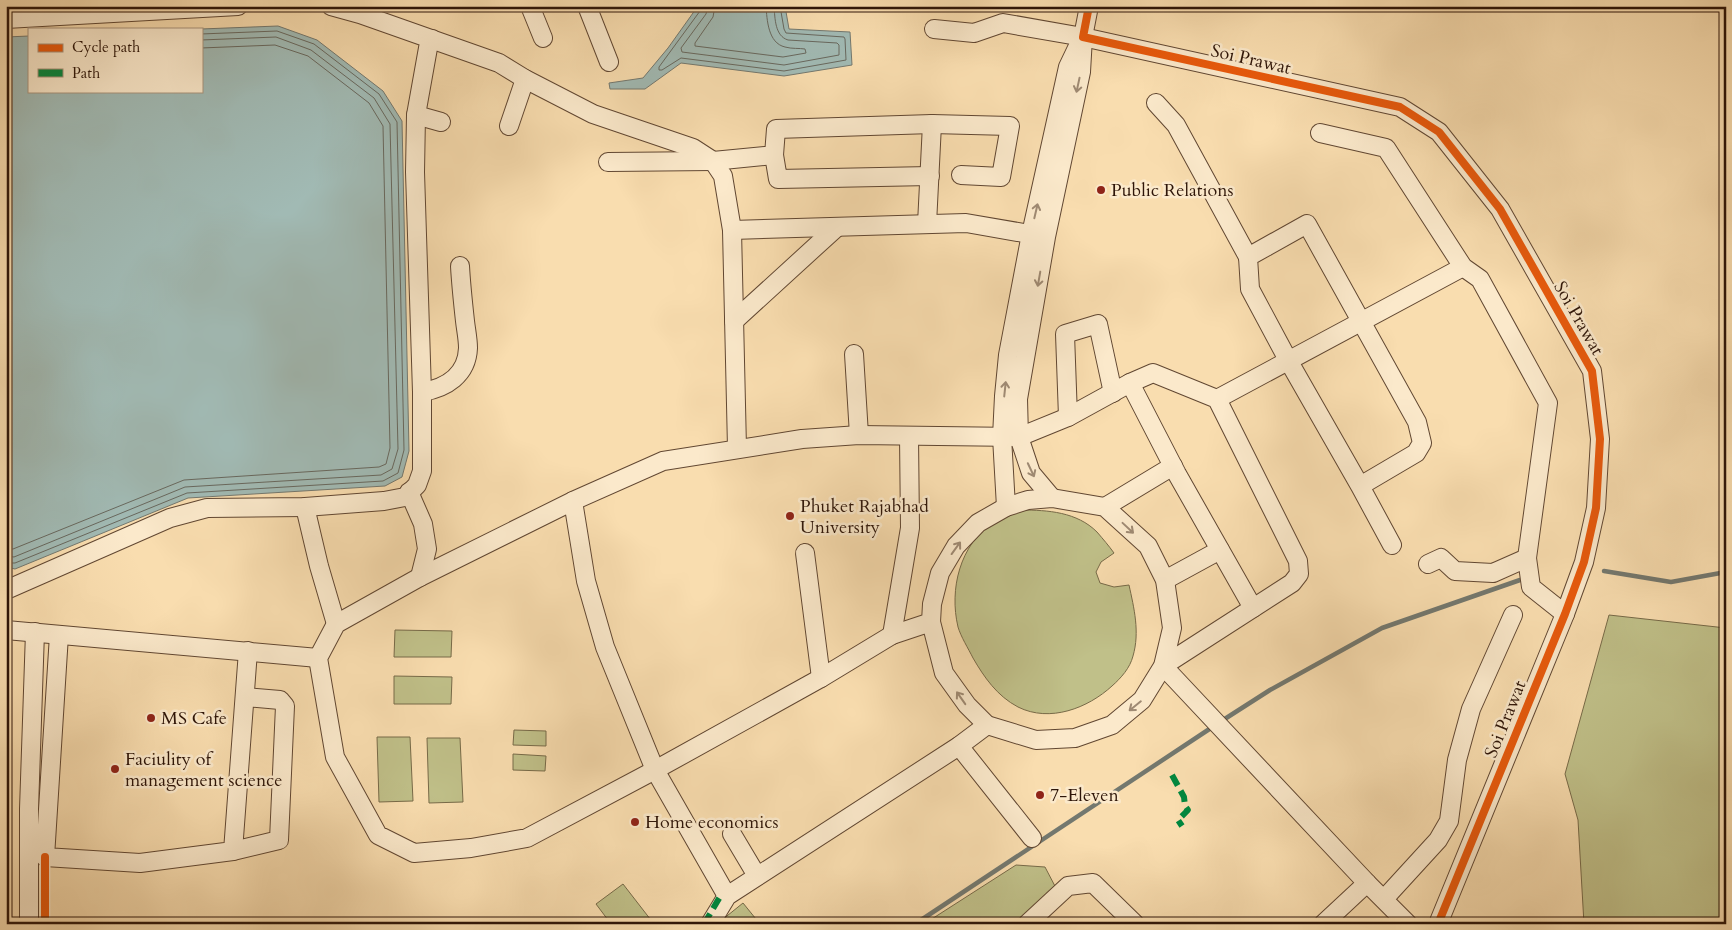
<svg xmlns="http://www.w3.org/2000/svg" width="1732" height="930" font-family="Cardo,serif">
  <rect width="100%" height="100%" fill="#f9ddaf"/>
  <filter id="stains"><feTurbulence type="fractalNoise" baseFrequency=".004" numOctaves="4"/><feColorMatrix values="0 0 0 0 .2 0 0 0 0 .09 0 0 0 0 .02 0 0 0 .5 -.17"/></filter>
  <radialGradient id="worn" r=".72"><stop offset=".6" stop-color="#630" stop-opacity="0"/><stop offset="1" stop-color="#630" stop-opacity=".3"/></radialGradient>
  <!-- green -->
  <g fill="#c0c089" stroke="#776a48">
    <path d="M 1021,510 C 1048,510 1077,512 1097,532 C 1103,539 1109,546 1114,553 L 1101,562 L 1096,572 L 1100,583 L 1114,587 L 1129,585 C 1134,608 1140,632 1133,656 C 1130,668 1121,678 1112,686 C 1088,708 1050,723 1018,707 C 997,696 984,677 973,658 C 968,648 961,637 958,627 C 949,589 960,545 993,522 C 1001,517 1012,514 1021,510 Z"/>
    <polygon points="1609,615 1726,628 1726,924 1584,924 1578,820 1565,774"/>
    <polygon points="395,630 452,631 451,657 394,657"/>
    <polygon points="394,676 452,677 451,704 394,704"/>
    <polygon points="514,730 546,731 546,746 513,745"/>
    <polygon points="377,737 410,737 413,801 379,802"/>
    <polygon points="427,738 460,738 463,802 429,803"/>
    <polygon points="513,754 546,756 545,771 513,770"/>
    <polygon points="1016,865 1045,867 1057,890 1019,924 924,924"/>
    <polygon points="623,884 654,924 611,924 596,904"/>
    <polygon points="743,903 760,924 717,924"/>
  </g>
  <!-- water -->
  <g fill="#a1bab4" stroke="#73786f">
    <polygon points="698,6 785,6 789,29 850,32 852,65 784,76 681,63 645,89 610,89 609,83 643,78 668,48"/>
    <polygon points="278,26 317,40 383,91 402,121 409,451 402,477 385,486 188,498 15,569 6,567 6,37 29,36 29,91 201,91 201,29"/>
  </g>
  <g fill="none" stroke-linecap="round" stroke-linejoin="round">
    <!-- shore -->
    <g stroke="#68685e" stroke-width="1">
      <polyline points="701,6 700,11 659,67 659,70 662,70 681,58 784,71 846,60 845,39 844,37 786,33 784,29 780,6"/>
      <path d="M 708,6 L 706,14 L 681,48 L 682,52 L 784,65 L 839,55 L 839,45 L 837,43 L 788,40 C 775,36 775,19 774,6"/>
      <path d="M 715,6 L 713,17 L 695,43 L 695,46 L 783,57 L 806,53 L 805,49 C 799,48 792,49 785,47 C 768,43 767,20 766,6"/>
      <polyline points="6,549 13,549 184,480 379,467 386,464 390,448 383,126 369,103 308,56 275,45 201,48"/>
      <polyline points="6,556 14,557 185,487 381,475 392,469 398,449 390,124 374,98 311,50 276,37 201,40"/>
      <polyline points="6,563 15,563 187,493 383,481 398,473 404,450 397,122 379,94 314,44 277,31 201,34"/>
    </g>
    <!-- stream -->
    <g stroke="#73786f" stroke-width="4.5">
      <polyline points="1604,571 1671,582 1726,572"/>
      <polyline points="1220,722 1270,690 1382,628 1520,580"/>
      <polyline points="915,924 1214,726"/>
    </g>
    <!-- minor casing -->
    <g stroke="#614732" stroke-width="20">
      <g id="minor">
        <polyline points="331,6 360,14 499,63 525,79 593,114 693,148 713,161 723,176 732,230 737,448"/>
        <polyline points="530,6 543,38"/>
        <polyline points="587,6 609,62"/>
        <polyline points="6,19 238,6"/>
        <polyline points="934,29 974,33 1003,23 1083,37 1400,107 1439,132 1500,209 1592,371 1600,439 1596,508 1584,562 1565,614 1438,924"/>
        <polyline points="432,39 428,48 416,115 441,122"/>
        <polyline points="1156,103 1176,125 1248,257"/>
        <polyline points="509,126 525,79"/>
        <polyline points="1320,133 1386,148 1463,267 1480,279 1548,403 1527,558 1531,587 1565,614"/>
        <polyline points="774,155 778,179 930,176"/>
        <polyline points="608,162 713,161 774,155 776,129 932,124 1010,126 1001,177 961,175"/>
        <polyline points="927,224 932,124"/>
        <polyline points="732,230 966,223 1041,236"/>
        <polyline points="734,321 837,227"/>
        <polyline points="854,354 859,435"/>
        <polyline points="1130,383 1177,474 1253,608"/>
        <path d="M 422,392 C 446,388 467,375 468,348 C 468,339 466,330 465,321 C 463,303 461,284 460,266"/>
        <polyline points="1217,399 1463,267"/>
        <polyline points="1068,417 1065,334 1098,324 1113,393"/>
        <polyline points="1360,486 1416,453 1422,443 1417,422 1307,224 1248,257 1250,289 1288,360 1360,486 1392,545"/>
        <polyline points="409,492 423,524 427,549 420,577"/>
        <polyline points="1052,498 1031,473 1019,437 1018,399 1046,237 1081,72 1083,37 1089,6"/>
        <polyline points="573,501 586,581 605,647 655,770 727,896"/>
        <polyline points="305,507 319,566 336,624"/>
        <polyline points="1006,507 1002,437 1004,396 1008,355 1031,234 1068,67 1079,44"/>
        <polyline points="1105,507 1173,466"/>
        <polyline points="805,553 821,678"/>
        <polyline points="1428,564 1441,558 1455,571 1493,573 1527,558"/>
        <polyline points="1165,580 1220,550"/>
        <polyline points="6,590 170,518 207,508 305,507 384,501 405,497 417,485 422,471 422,392 415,172 416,115"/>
        <polyline points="931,622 892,635 821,678 655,770 527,838 471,848 414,853 378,835 335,757 318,658 336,624 420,577 573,501 663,461 802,439 859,435 1019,437 1068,417 1130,383 1153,373 1217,399 1298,561 1299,574 1292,583 1163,666 1142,700 1112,725 1075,738 1036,740 987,725 967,705 944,673 931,622 932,604 940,573 956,546 978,523 1006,507 1028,500 1052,498 1105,507 1148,546 1165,580 1172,628 1163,666"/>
        <polyline points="6,630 318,658"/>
        <polyline points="59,635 45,857 140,863 233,851 248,651"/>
        <polyline points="892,635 910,528 909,436"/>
        <polyline points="1163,666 1367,883 1408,924"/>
        <polyline points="959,746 1032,838"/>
        <polyline points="732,834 757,876"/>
        <polyline points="233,851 279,840 285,706 280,700 245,697"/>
        <polyline points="1384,899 1438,840 1449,821 1457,760 1471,709 1513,615"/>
        <polyline points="29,924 29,809 35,632"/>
        <polyline points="710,924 727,896 959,746 987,725"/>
        <polyline points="1027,924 1068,886 1093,883 1135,924"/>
        <polyline points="1323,924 1367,883"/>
      </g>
    </g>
    <!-- minor -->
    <use href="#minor" stroke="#fbe9cb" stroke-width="18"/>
    <!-- quiet -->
    <g stroke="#00873e" stroke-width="6" stroke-dasharray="12 6" stroke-linecap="butt">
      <polyline points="1172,775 1184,797 1185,806 1188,810 1178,820 1182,826"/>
      <polyline points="704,924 721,895"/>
    </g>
    <!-- cycleway casing -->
    <g stroke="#fbe9cb" stroke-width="11">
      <g id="cycleway">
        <polyline points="1089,6 1083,37 1400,107 1439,132 1500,209 1592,371 1600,439 1596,508 1584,562 1565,614 1438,924"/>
        <polyline points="45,924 45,857"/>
      </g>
    </g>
    <!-- cycleway -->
    <use href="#cycleway" stroke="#e8590c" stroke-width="8"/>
  </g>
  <!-- one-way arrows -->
  <defs><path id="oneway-shaft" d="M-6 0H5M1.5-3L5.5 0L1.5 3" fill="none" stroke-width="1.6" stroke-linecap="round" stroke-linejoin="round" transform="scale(1.25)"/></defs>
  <g stroke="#9f8a73">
    <use href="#oneway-shaft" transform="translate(1078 85) rotate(102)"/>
    <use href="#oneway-shaft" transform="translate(1036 211) rotate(-77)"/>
    <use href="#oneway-shaft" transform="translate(1039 279) rotate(100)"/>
    <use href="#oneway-shaft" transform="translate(1005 389) rotate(-84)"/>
    <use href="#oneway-shaft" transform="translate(1031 470) rotate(65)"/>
    <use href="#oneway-shaft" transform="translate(1128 528) rotate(43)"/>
    <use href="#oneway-shaft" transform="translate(956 548) rotate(-54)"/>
    <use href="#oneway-shaft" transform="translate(961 698) rotate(-125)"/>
    <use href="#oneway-shaft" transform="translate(1135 706) rotate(141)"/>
  </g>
  <!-- markers -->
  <g fill="#8f2418" stroke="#fbe9cb" stroke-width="2">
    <circle cx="1101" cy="190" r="5"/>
    <circle cx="790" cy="516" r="5"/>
    <circle cx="151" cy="718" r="5"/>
    <circle cx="115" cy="769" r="5"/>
    <circle cx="1040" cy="795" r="5"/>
    <circle cx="635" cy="822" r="5"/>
  </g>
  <g text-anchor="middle" stroke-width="5" stroke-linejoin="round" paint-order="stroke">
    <!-- street labels -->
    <g font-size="18" fill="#2e1508" stroke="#fbe9cb">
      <text transform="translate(1251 59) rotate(13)" y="6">Soi Prawat</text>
      <text transform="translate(1579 318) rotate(60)" y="6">Soi Prawat</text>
      <text transform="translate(1505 719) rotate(-68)" y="6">Soi Prawat</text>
    </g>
    <!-- poi labels -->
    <g font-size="18" fill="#2e1508" stroke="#fbe9cb" text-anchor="start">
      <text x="1111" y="196">Public Relations</text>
      <text x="800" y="512">Phuket Rajabhad<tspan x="800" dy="21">University</tspan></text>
      <text x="161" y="724">MS Cafe</text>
      <text x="125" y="765">Faciulity of<tspan x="125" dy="21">management science</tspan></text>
      <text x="1050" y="801">7-Eleven</text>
      <text x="645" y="828">Home economics</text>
    </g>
  </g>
  <!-- margin -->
  <rect width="1732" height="930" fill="none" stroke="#f9ddaf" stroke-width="25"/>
  <rect x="8" y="8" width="1717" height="915" fill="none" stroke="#2e1508" stroke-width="2.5"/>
  <rect x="12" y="12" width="1707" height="905" fill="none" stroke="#2e1508"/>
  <!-- legend -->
  <rect x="28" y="28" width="175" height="65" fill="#fbe9cb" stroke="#a9947d"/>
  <rect x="38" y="44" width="25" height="8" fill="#e8590c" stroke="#a9947d"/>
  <text x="72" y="52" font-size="15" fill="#2e1508">Cycle path</text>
  <rect x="38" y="69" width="25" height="8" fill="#00873e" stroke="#a9947d"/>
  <text x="72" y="78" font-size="15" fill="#2e1508">Path</text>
  <rect width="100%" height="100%" filter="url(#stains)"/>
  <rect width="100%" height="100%" fill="url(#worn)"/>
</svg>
